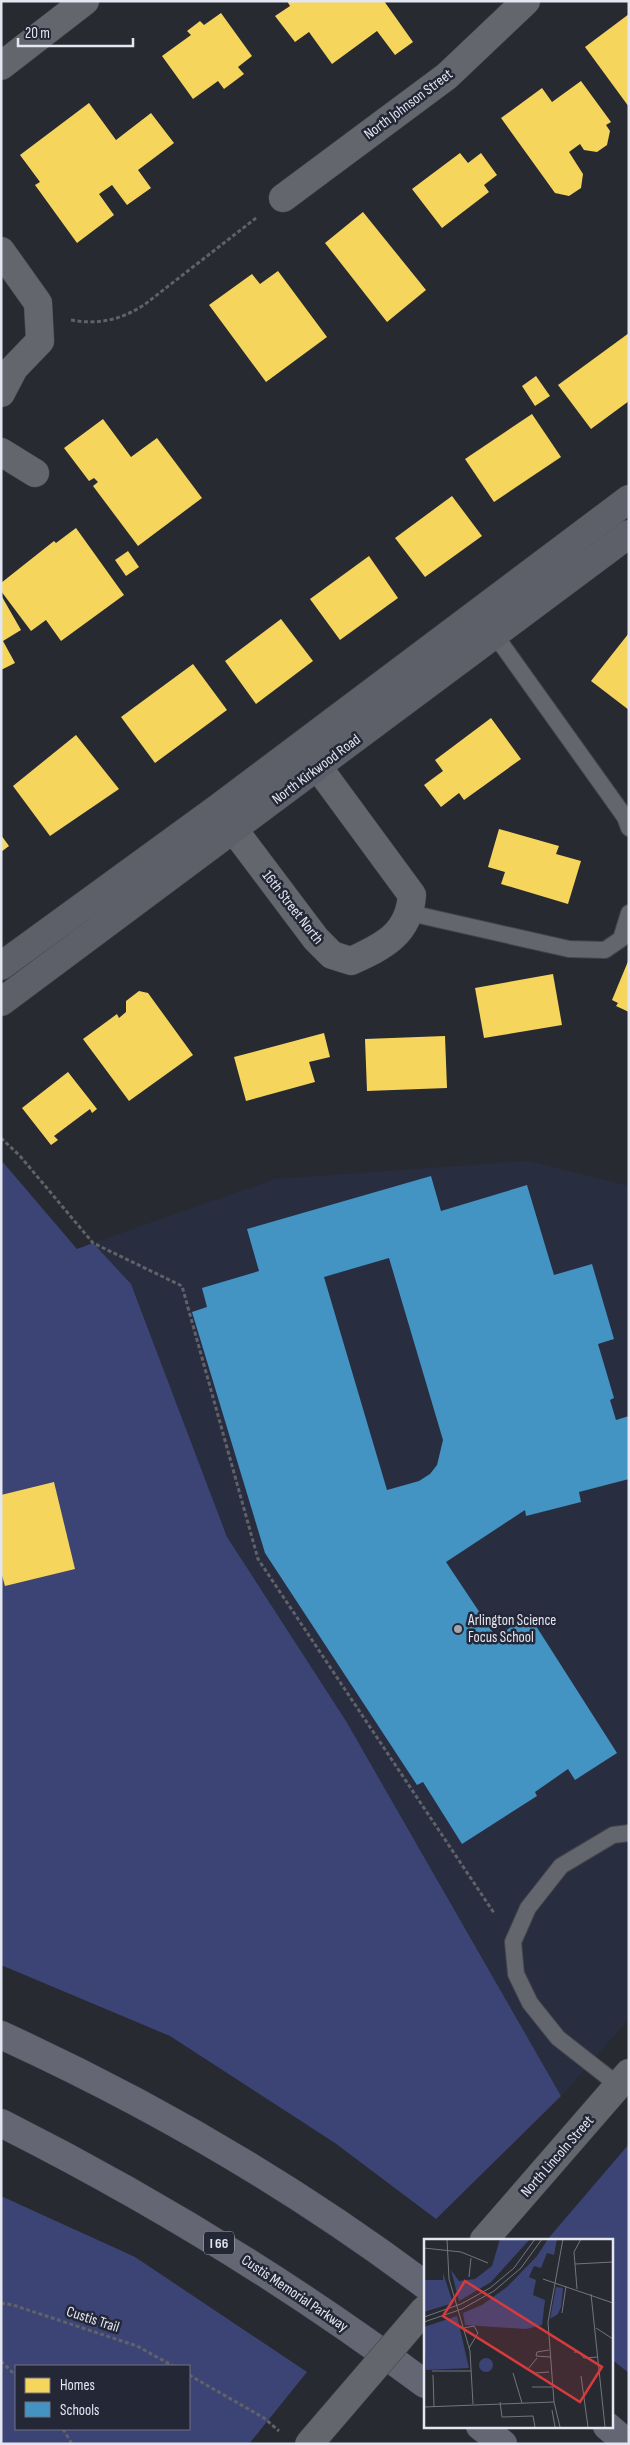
<svg xmlns="http://www.w3.org/2000/svg" width="630" height="2445" font-family="'Sofia Sans Condensed',sans-serif">
  <rect width="100%" height="100%" fill="#282a32"/>
  <!-- built -->
  <polygon fill="#292d40" points="529,1161 629,1186 629,2019 561,2096 346,1721 227,1537 131,1284 93,1243 275,1179"/>
  <!-- green -->
  <g fill="#3c4475" fill-rule="evenodd">
    <polygon points="1,1160 77,1249 93,1243 131,1284 227,1537 346,1721 561,2096 436,2219 335,2143 170,2036 1,1965"/>
    <polygon points="629,2144 629,2373 611,2359 611,2240 547,2240"/>
    <path d="M 1,2196 L 135,2257 L 307,2372 L 249,2444 L 1,2444 ZM 189,2366 L 189,2429 L 16,2429 L 16,2366 Z"/>
  </g>
  <!-- homes -->
  <g fill="#f6d55c">
    <polygon points="287,1 384,1 413,42 395,55 377,31 332,64 309,32 295,42 275,16 290,6"/>
    <polygon points="221,13 252,56 238,67 244,74 224,89 218,81 193,99 162,56 191,35 187,31 200,21 204,25"/>
    <polygon points="629,14 629,107 585,47"/>
    <polygon points="581,81 611,122 606,125 610,131 607,145 597,152 584,150 580,144 569,152 583,174 581,188 569,196 555,193 501,118 542,88 552,102"/>
    <polygon points="89,103 116,140 151,113 174,143 138,170 151,188 127,205 112,185 99,194 114,215 77,243 35,185 40,182 20,155"/>
    <polygon points="460,153 468,163 481,153 497,175 484,185 489,192 442,228 412,189"/>
    <polygon points="363,212 426,290 387,322 325,243"/>
    <polygon points="278,271 327,337 266,382 209,305 252,274 260,284"/>
    <polygon points="629,333 629,401 591,429 558,385"/>
    <polygon points="536,376 550,396 535,406 522,386"/>
    <polygon points="532,414 561,457 494,502 465,459"/>
    <polygon points="103,419 131,457 157,438 202,498 138,546 93,486 98,482 94,478 89,481 64,448"/>
    <polygon points="452,496 482,536 425,577 395,538"/>
    <polygon points="76,528 124,595 61,641 46,620 31,631 1,591 1,583 54,541 56,543"/>
    <polygon points="128,551 139,567 126,576 115,560"/>
    <polygon points="369,556 398,598 340,640 310,599"/>
    <polygon points="1,595 21,630 3,641 15,663 1,670"/>
    <polygon points="281,619 313,661 256,704 225,661"/>
    <polygon points="629,633 629,710 591,681"/>
    <polygon points="193,664 227,710 155,763 121,717"/>
    <polygon points="491,718 521,759 464,800 459,793 441,807 424,785 443,771 435,760"/>
    <polygon points="76,735 119,789 50,836 13,786"/>
    <polygon points="499,829 559,846 556,854 581,861 568,904 501,884 505,872 488,867"/>
    <polygon points="1,835 9,846 1,852"/>
    <polygon points="629,959 629,1012 616,1006 618,1003 612,1000"/>
    <polygon points="553,974 562,1025 484,1038 475,988"/>
    <polygon points="139,991 148,993 193,1055 129,1101 83,1039 117,1014 119,1018 126,1012 126,1001"/>
    <polygon points="324,1033 330,1057 309,1062 315,1082 246,1101 234,1057"/>
    <polygon points="445,1036 447,1088 367,1091 365,1039"/>
    <polygon points="68,1072 97,1109 92,1113 90,1109 54,1136 58,1140 51,1145 22,1108"/>
    <polygon points="54,1482 75,1569 5,1586 1,1572 1,1495"/>
  </g>
  <!-- schools -->
  <path fill="#4393c3" fill-rule="evenodd" d="M 431,1176 L 441,1211 L 527,1185 L 554,1275 L 592,1264 L 614,1339 L 598,1344 L 614,1398 L 610,1400 L 616,1420 L 629,1416 L 629,1479 L 579,1492 L 581,1502 L 526,1516 L 525,1510 L 446,1562 L 496,1637 L 529,1615 L 617,1753 L 575,1780 L 568,1769 L 535,1792 L 537,1796 L 462,1844 L 423,1782 L 417,1785 L 265,1553 L 192,1312 L 207,1307 L 202,1288 L 259,1271 L 247,1229 ZM 389,1258 L 443,1440 L 437,1465 L 430,1474 L 419,1481 L 387,1490 L 324,1277 Z"/>
  <g fill="none" stroke-linecap="round" stroke-linejoin="round">
    <!-- lane casing -->
    <g stroke="#44454d" stroke-width="18">
      <g id="lane">
        <polyline points="495,635 625,817 629,828"/>
        <polyline points="410,913 569,949 605,950 621,939 629,913"/>
        <polyline points="618,2085 558,2038 530,2003 516,1974 513,1942 528,1908 561,1866 613,1835 629,1833"/>
      </g>
    </g>
    <!-- street casing -->
    <g stroke="#44454d" stroke-width="29">
      <g id="street">
        <polyline points="1,66 85,1"/>
        <polyline points="283,198 447,76 526,1"/>
        <polyline points="1,251 38,303 40,341 14,368 1,393"/>
        <polyline points="1,452 35,473"/>
        <path d="M 219,810 L 316,939 L 332,955 L 351,961 C 384,946 409,934 412,895 L 304,748"/>
        <polyline points="484,2240 629,2073"/>
      </g>
    </g>
    <!-- secondary casing -->
    <g stroke="#44454d" stroke-width="29">
      <g id="secondary">
        <polyline points="1,966 218,808 629,499"/>
        <polyline points="1,1002 629,534"/>
      </g>
    </g>
    <!-- highway casing -->
    <g stroke="#44454d" stroke-width="29">
      <g id="highway">
        <path d="M 1,2035 C 150,2103 294,2187 425,2285"/>
        <path d="M 1,2123 C 150,2198 291,2284 425,2384"/>
        <polyline points="480,2426 503,2444"/>
        <polyline points="607,2426 628,2444"/>
      </g>
    </g>
    <!-- path -->
    <g stroke="#606268" stroke-width="3" stroke-dasharray="4 2.5" stroke-linecap="butt">
      <path d="M 71,320 C 99,325 120,320 144,305 L 256,218"/>
      <polyline points="1,1138 20,1156 93,1243 182,1286 258,1559 494,1913"/>
      <polyline points="1,2303 13,2305 137,2346 173,2366"/>
      <polyline points="1,2361 16,2376"/>
      <polyline points="189,2375 264,2418 279,2431"/>
      <polyline points="63,2429 72,2444"/>
    </g>
    <!-- lane -->
    <use href="#lane" stroke="#64666d" stroke-width="16"/>
    <!-- street -->
    <use href="#street" stroke="#64666d" stroke-width="28"/>
    <!-- secondary -->
    <use href="#secondary" stroke="#5e6069" stroke-width="28"/>
    <!-- highway -->
    <use href="#highway" stroke="#646674" stroke-width="28"/>
    <!-- street-bridge casing -->
    <g stroke="#44454d" stroke-width="29" stroke-linecap="butt">
      <polyline id="street-bridge" points="309,2444 425,2309"/>
    </g>
    <!-- street-bridge -->
    <use href="#street-bridge" stroke="#64666d" stroke-width="28"/>
  </g>
  <!-- markers -->
  <circle fill="#a2a4ae" stroke="#242736" stroke-width="2" cx="458" cy="1629" r="5"/>
  <g text-anchor="middle" stroke-width="5" stroke-linejoin="round" paint-order="stroke">
    <!-- shield labels -->
    <rect fill="#242736" stroke="#aaadb9" stroke-width="1" x="204" y="2231.5" width="30" height="23" rx="4"/>
    <g font-size="14" font-weight="bold" fill="#e4e6f1">
      <text x="219" y="2248">I 66</text>
    </g>
    <!-- street labels -->
    <g font-size="15" fill="#e4e6f1" stroke="#242736">
      <text transform="translate(408 104) rotate(-37)" y="5">North Johnson Street</text>
      <text transform="translate(316 769) rotate(-37)" y="5">North Kirkwood Road</text>
      <text transform="translate(293 907) rotate(52)" y="5">16th Street North</text>
      <text transform="translate(557 2156) rotate(-49)" y="5">North Lincoln Street</text>
      <text transform="translate(295 2293) rotate(34)" y="5">Custis Memorial Parkway</text>
      <text transform="translate(93 2319) rotate(18)" y="5">Custis Trail</text>
    </g>
    <!-- poi labels -->
    <g font-size="15" fill="#e4e6f1" stroke="#242736" text-anchor="start">
      <text x="468" y="1625">Arlington Science<tspan x="468" dy="17">Focus School</tspan></text>
    </g>
  </g>
  <!-- overview -->
  <g transform="translate(424 2239)">
    <rect width="189" height="189" fill="#282a32"/>
    <path d="M 76,0 L 106,0 L 67,43 L 35,62 L 27,31 L 35,42 L 51,40 L 68,27 ZM 124,0 L 133,0 L 130,16 L 123,14 L 117,29 L 110,27 L 105,38 L 112,41 L 109,56 L 121,61 L 118,86 L 102,90 L 41,86 L 39,74 L 58,66 L 83,48 L 113,17 ZM 19,34 L 29,64 L 0,73 L 0,41 L 19,41 ZM 132,48 L 139,49 L 137,68 L 134,75 L 126,80 ZM 33,77 L 45,129 L 2,131 L 0,88 ZM55 126a7 7 0 1 1 14 0a7 7 0 1 1-14 0Z" fill="#3c4475"/>
    <path fill="none" stroke="#73757e" stroke-width="1" d="M 23,0 L 25,40 L 46,112 L 49,165M 0,9 L 37,13 L 64,24M 151,25 L 189,23M 45,38 L 47,19M 119,40 L 189,64M 153,50 L 150,13 L 157,0M 167,55 L 181,188M 138,74 L 142,47M 0,78 L 37,65 L 66,49 L 90,29 L 111,0M 0,83 L 38,70 L 70,52 L 97,29 L 118,0M 40,89 L 50,87 L 54,94 L 45,109M 172,89 L 189,100M 125,111 L 113,113 L 112,117 L 126,118M 150,113 L 155,113 L 160,119 L 174,118M 113,119 L 104,130 L 111,134 L 125,133M 8,132 L 47,132M 89,134 L 98,164M 9,136 L 10,168M 157,137 L 164,188M 108,148 L 128,148M 76,163 L 78,178 L 109,177 L 111,188M 0,168 L 130,163M 128,171 L 131,188M 136,188 L 130,163 L 124,83 L 139,0"/>
    <path fill="#d73b3c" fill-opacity="0.15" stroke="#d73b3c" stroke-width="2.5" d="M 41,42 L 178,128 L 156,163 L 19,77 Z"/>
    <rect width="189" height="189" fill="none" stroke="#e4e6f1" stroke-width="2.5"/>
  </g>
  <!-- border -->
  <rect width="630" height="2445" fill="none" stroke="#e4e6f1" stroke-width="5"/>
  <!-- legend -->
  <rect x="15" y="2365" width="175" height="65" fill="#242736" stroke="#717381"/>
  <rect x="25" y="2378" width="25" height="15" fill="#f6d55c" stroke="#717381"/>
  <text x="60" y="2390" font-size="15" fill="#e4e6f1">Homes</text>
  <rect x="25" y="2402" width="25" height="15" fill="#4393c3" stroke="#717381"/>
  <text x="60" y="2415" font-size="15" fill="#e4e6f1">Schools</text>
  <!-- scale -->
  <path d="M18 38v8h115v-8" fill="none" stroke="#e4e6f1" stroke-width="2.5"/>
  <text x="25" y="38" font-size="15" fill="#e4e6f1" stroke="#242736" stroke-width="4" paint-order="stroke">20 m</text>
</svg>
